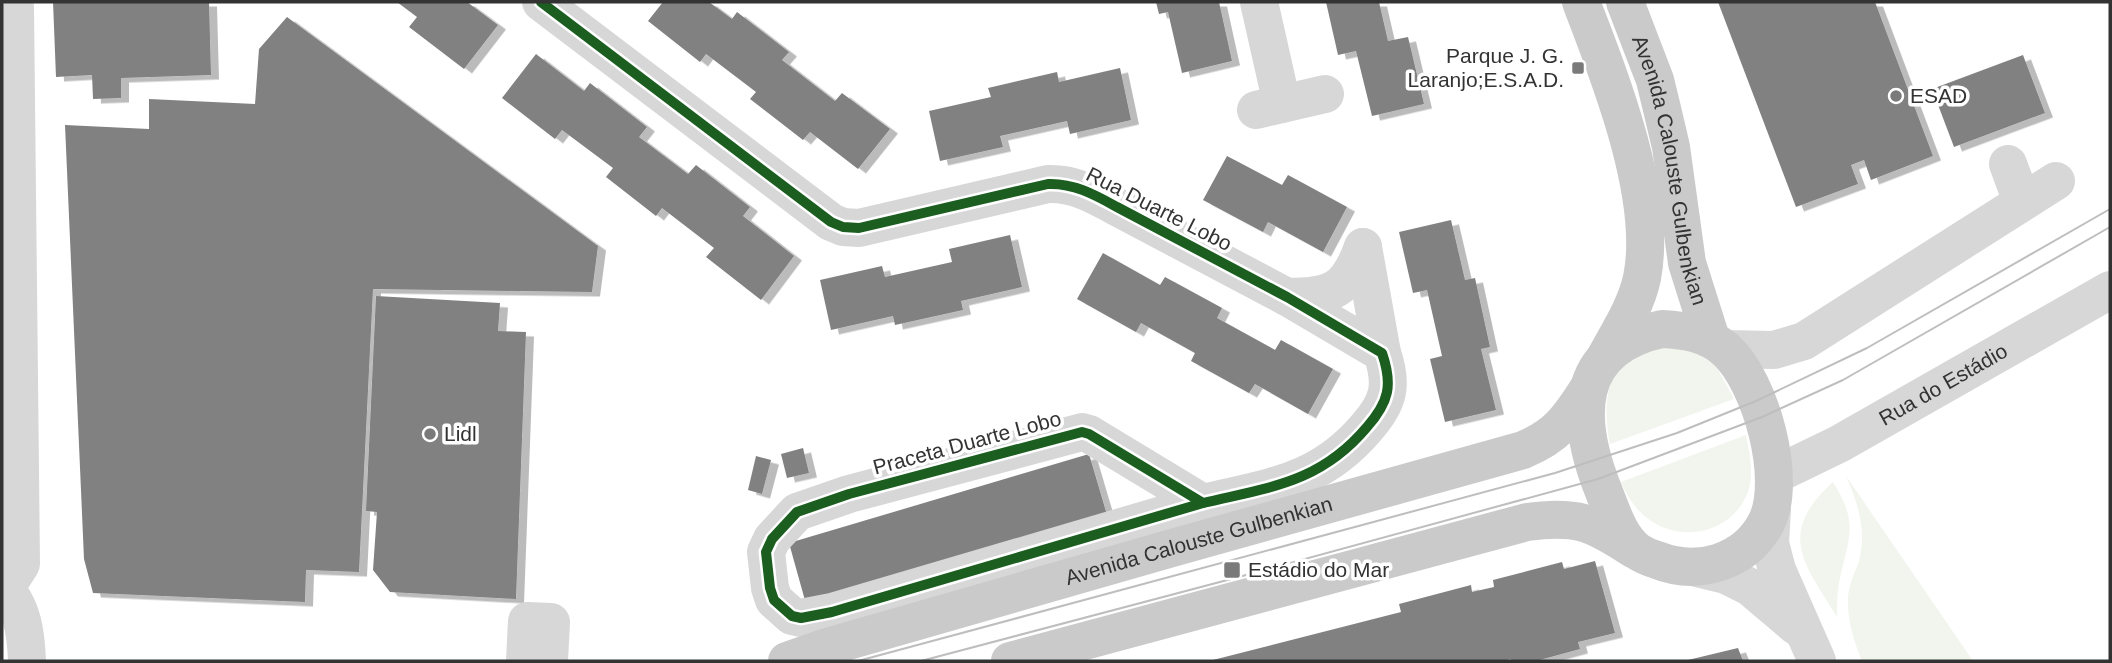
<svg xmlns="http://www.w3.org/2000/svg" width="2112" height="663" font-family="Arial,sans-serif">
  <defs>
    <filter id="shadow"><feDropShadow dx="8" dy="4.5" stdDeviation="0" flood-color="#0004"/></filter>
  </defs>
  <rect width="100%" height="100%" fill="#fff"/>
  <!-- green -->
  <g fill="#f1f5ed">
    <path d="M 1663,345 L 1700,351 L 1717,368 L 1734,399 L 1610,444 C 1605,418 1602,379 1627,360 C 1636,353 1652,350 1663,345 Z"/>
    <path d="M 1746,435 C 1749,451 1753,468 1750,484 C 1740,531 1682,547 1646,517 C 1634,508 1627,495 1621,482 Z"/>
    <path d="M 1846,476 L 1973,661 L 1974,661 L 1862,661 C 1854,641 1847,620 1848,597 C 1849,584 1855,573 1859,561 C 1867,531 1858,503 1846,476 Z"/>
    <path d="M 1833,482 C 1860,525 1848,538 1839,583 C 1837,594 1837,606 1837,617 C 1804,563 1776,534 1833,482 Z"/>
  </g>
  <!-- building -->
  <g fill="#818181" filter="url(#shadow)">
    <polygon points="53,2 209,2 211,75 121,78 121,98 93,99 92,75 56,77"/>
    <polygon points="397,2 467,2 498,25 464,69 409,27 417,17"/>
    <polygon points="663,2 709,2 732,19 737,12 789,52 782,60 835,101 842,93 890,129 858,169 810,132 803,140 750,99 756,92 706,54 700,62 648,21"/>
    <polygon points="1156,2 1219,2 1232,61 1182,73 1168,12 1159,14"/>
    <polygon points="1326,2 1379,2 1388,41 1408,37 1424,104 1372,116 1356,51 1338,55"/>
    <polygon points="1718,2 1875,2 1933,156 1871,180 1864,160 1851,165 1858,184 1796,207"/>
    <polygon points="287,17 598,246 592,292 373,289 359,572 306,570 305,602 93,593 84,559 65,125 149,129 149,99 255,104 259,49"/>
    <polygon points="536,54 584,91 590,83 647,127 639,137 688,174 696,165 750,207 743,216 794,256 761,300 706,257 714,248 662,208 656,216 606,177 613,168 562,130 555,139 502,98"/>
    <polygon points="2023,55 2045,113 1954,147 1932,89"/>
    <polygon points="1120,68 1131,120 1070,134 1067,121 1000,136 1003,147 940,161 929,111 991,97 988,88 1057,72 1059,82"/>
    <polygon points="1227,156 1282,185 1288,175 1347,207 1323,252 1268,222 1263,232 1203,200"/>
    <polygon points="1451,220 1465,280 1475,278 1490,347 1481,349 1496,410 1445,422 1430,359 1442,356 1427,290 1413,293 1399,232"/>
    <polygon points="1010,235 1022,287 961,301 963,310 895,325 893,316 831,330 820,280 882,266 885,277 952,262 949,249"/>
    <polygon points="1103,253 1160,285 1165,277 1222,308 1217,318 1275,350 1281,340 1333,369 1308,414 1255,384 1249,393 1191,361 1195,353 1141,323 1136,332 1077,299"/>
    <polygon points="376,296 500,303 498,331 526,332 516,599 390,592 373,570 377,512 366,511"/>
    <polygon points="803,448 809,473 787,478 781,454"/>
    <polygon points="1089,454 1107,515 806,604 789,543"/>
    <polygon points="756,456 771,460 762,494 748,490"/>
    <polygon points="1595,561 1615,633 1578,642 1580,649 1536,661 1511,661 1511,659 1503,661 1209,661 1401,612 1399,604 1471,585 1472,592 1494,587 1493,580 1562,562 1564,569"/>
    <polygon points="1738,648 1743,661 1688,661 1688,660"/>
  </g>
  <g fill="none" stroke-linecap="round" stroke-linejoin="round">
    <!-- minor -->
    <g stroke="#d7d7d7" stroke-width="38">
      <path d="M 541,2 L 831,222 L 843,227 L 859,228 L 1048,184 C 1074,183 1095,195 1117,207 L 1287,297 L 1382,353 C 1393,385 1389,402 1367,427 C 1320,483 1270,487 1203,503"/>
      <polyline points="1259,2 1282,104"/>
      <polyline points="1256,110 1325,94"/>
      <polyline points="2008,164 2022,202"/>
      <polyline points="1363,247 1382,353"/>
      <path d="M 1287,297 C 1332,297 1347,291 1363,247"/>
      <polyline points="1725,349 1774,350 1804,341 2056,181"/>
      <polygon points="1082,432 1089,434 1203,503 832,612 801,618 792,616 774,600 770,588 766,552 772,539 797,512 849,494"/>
      <path id="s1" d="M 1775,475 L 1839,444 L 2110,290"/>
      <polyline points="1772,509 1770,543 1777,570 1817,661"/>
      <polyline points="1697,568 1726,575 1750,587 1796,626"/>
      <path d="M 2,586 C 23,605 26,635 27,661"/>
      <polyline points="5,589 21,564 15,7"/>
      <polyline points="525,661 527,621 551,622 549,661"/>
    </g>
    <!-- major -->
    <g stroke="#cacaca" stroke-width="38">
      <path d="M 1581,2 C 1610,77 1658,198 1642,278 C 1636,306 1619,332 1606,356"/>
      <path id="s2" d="M 1625,2 L 1655,80 L 1663,113 L 1671,147 L 1687,263 L 1711,339"/>
      <path d="M 1662,329 C 1686,330 1708,334 1726,350 C 1761,382 1788,480 1766,523 C 1745,563 1697,576 1657,560 C 1650,558 1643,555 1637,551 C 1619,537 1612,512 1604,492 C 1575,420 1572,348 1662,329 Z"/>
      <path id="s3" d="M 787,661 L 827,647 L 1172,548 L 1523,450 C 1557,436 1569,419 1588,389"/>
      <path d="M 1010,661 L 1527,522 C 1576,515 1592,522 1633,549"/>
    </g>
    <!-- tram -->
    <g stroke="#bebebe" stroke-width="2">
      <polyline points="858,661 1555,473 1677,433 1756,401 1867,348 2110,209"/>
      <polyline points="921,661 1235,578 1598,479 1762,417 1843,380 2110,227"/>
    </g>
    <!-- cycleway casing -->
    <g stroke="#fff" stroke-width="15">
      <g id="cycleway">
        <path d="M 541,2 L 831,222 L 843,227 L 859,228 L 1048,184 C 1074,183 1095,195 1117,207 L 1287,297 L 1382,353 C 1393,385 1389,402 1367,427 C 1320,483 1270,487 1203,503"/>
        <polygon points="1082,432 1089,434 1203,503 832,612 801,618 792,616 774,600 770,588 766,552 772,539 797,512 849,494"/>
      </g>
    </g>
    <!-- cycleway -->
    <use href="#cycleway" stroke="#1b5e20" stroke-width="10"/>
  </g>
  <!-- markers -->
  <g fill="#7a7a7a" stroke="#fff" stroke-width="2.5">
    <rect x="1571" y="61" width="14" height="14" rx="3.5"/>
    <circle cx="1896" cy="96" r="7"/>
    <circle cx="430" cy="434" r="7"/>
    <rect x="1223" y="561" width="18" height="18" rx="3.5"/>
  </g>
  <g text-anchor="middle" stroke-width="7" stroke-linejoin="round" paint-order="stroke">
    <!-- poi labels -->
    <g font-size="21" fill="#333" stroke="#fff" text-anchor="start">
      <text x="1564" y="63" text-anchor="end">Parque J. G.<tspan x="1564" dy="24">Laranjo;E.S.A.D.</tspan></text>
      <text x="1910" y="103">ESAD</text>
      <text x="444" y="441">Lidl</text>
      <text x="1248" y="577">Estádio do Mar</text>
    </g>
    <!-- street labels -->
    <g font-size="21" fill="#333" stroke="#fff">
      <text dy="7" stroke="none"><textPath href="#s2" startOffset="175">Avenida Calouste Gulbenkian</textPath></text>
      <text transform="translate(1159 209) rotate(27)" y="7">Rua Duarte Lobo</text>
      <text dy="7" stroke="none"><textPath href="#s1" startOffset="191">Rua do Estádio</textPath></text>
      <text transform="translate(967 443) rotate(-15)" y="7">Praceta Duarte Lobo</text>
      <text dy="7" stroke="none"><textPath href="#s3" startOffset="429">Avenida Calouste Gulbenkian</textPath></text>
    </g>
  </g>
  <!-- border -->
  <rect width="2112" height="663" fill="none" stroke="#333333" stroke-width="7"/>
</svg>
